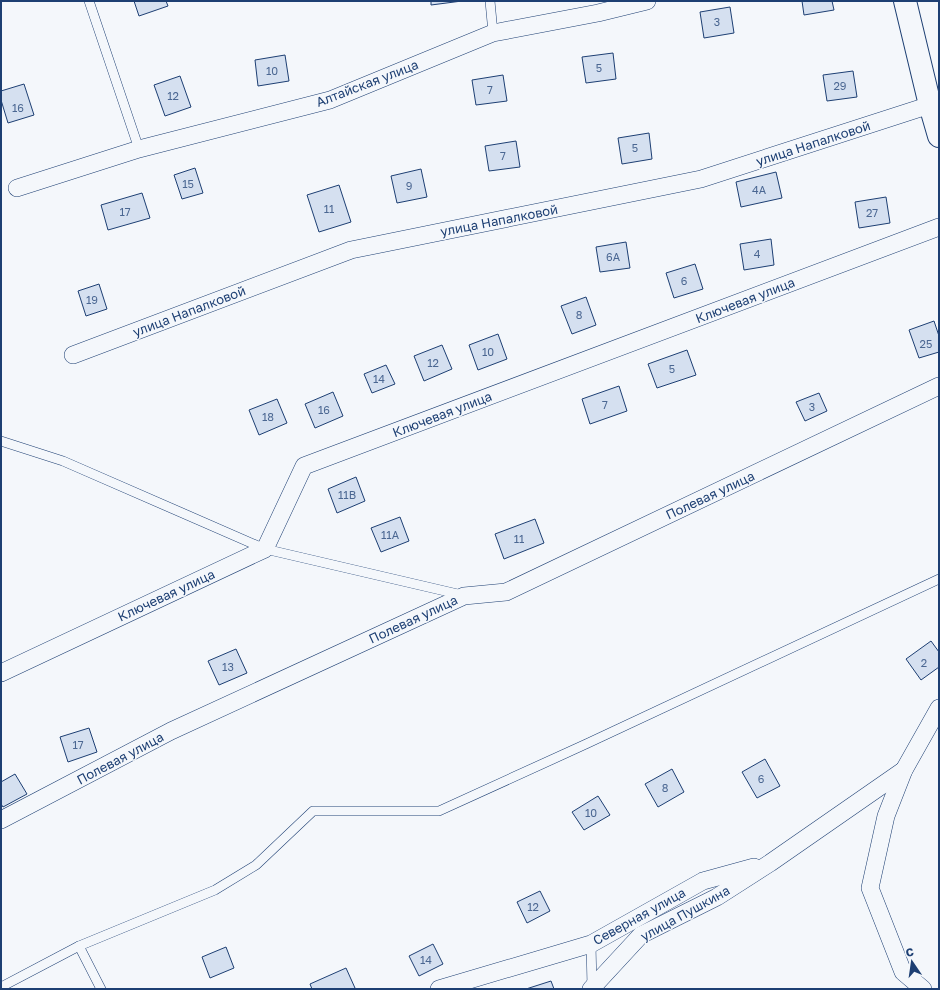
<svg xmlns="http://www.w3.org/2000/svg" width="940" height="990" font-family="'Golos Text',sans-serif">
  <rect width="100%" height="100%" fill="#f4f7fb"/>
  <!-- building -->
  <g fill="#d5e0f0" stroke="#1d3f73">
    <polygon points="134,1 166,1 168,6 139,16"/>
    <polygon points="431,1 462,1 431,5"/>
    <polygon points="802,1 832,1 834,10 804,15"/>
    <polygon points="730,7 734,33 704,38 700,12"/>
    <polygon points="613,53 616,79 586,83 582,57"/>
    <polygon points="285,55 289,81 258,86 255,60"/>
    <polygon points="853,71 857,97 827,101 823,75"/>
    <polygon points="503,75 507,101 476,105 472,80"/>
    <polygon points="180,76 191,107 165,116 154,85"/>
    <polygon points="24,84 34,115 8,123 1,100 1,91"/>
    <polygon points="649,133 652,159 622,164 618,138"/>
    <polygon points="516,141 520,167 489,171 485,146"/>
    <polygon points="195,168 203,193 182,199 174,175"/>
    <polygon points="421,169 427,197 397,203 391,176"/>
    <polygon points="776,172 782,198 741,207 736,182"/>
    <polygon points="339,185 351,222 319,232 307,195"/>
    <polygon points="142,193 150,218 108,230 101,205"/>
    <polygon points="886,197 890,223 859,228 855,202"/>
    <polygon points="771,239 774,265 744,270 740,244"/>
    <polygon points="626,242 630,268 600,272 596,247"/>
    <polygon points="695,264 703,289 674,298 666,273"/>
    <polygon points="99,284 107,309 86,316 78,291"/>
    <polygon points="586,297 596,325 572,334 561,306"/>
    <polygon points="934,321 939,336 939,352 919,358 909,330"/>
    <polygon points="498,334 507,359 478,370 469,345"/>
    <polygon points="442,345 452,369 424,381 414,356"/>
    <polygon points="687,350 696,375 657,388 648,364"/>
    <polygon points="386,365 395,384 372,393 364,374"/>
    <polygon points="619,386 627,411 590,424 582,399"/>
    <polygon points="333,392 343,416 315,428 305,404"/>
    <polygon points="819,393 827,411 805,421 796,402"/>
    <polygon points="277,399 287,423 259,435 249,410"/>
    <polygon points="356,477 365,501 337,513 328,489"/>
    <polygon points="400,517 409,541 381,552 371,528"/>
    <polygon points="535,519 544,543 504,559 495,534"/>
    <polygon points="931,641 939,652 939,667 921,680 906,659"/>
    <polygon points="236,649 247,673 219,685 208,661"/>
    <polygon points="89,728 97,752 68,762 60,737"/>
    <polygon points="765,759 780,786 757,798 742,772"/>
    <polygon points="672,769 684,792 658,807 645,784"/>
    <polygon points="15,774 27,794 3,807 1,804 1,782"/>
    <polygon points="598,796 610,815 584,830 572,812"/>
    <polygon points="540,891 550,911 527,923 517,902"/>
    <polygon points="433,944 443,964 419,976 409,956"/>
    <polygon points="226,947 234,968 210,978 202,957"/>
    <polygon points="346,968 355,988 353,989 312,989 310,984"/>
    <polygon points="551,981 554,989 526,989"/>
  </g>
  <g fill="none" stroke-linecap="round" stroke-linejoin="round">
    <!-- lane casing -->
    <g stroke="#1d3f73" stroke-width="10">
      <g id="lane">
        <polyline points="89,1 139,149"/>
        <polyline points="490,1 493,33"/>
        <polyline points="1,441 63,461 265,549 462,595"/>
        <polyline points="591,944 592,987"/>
        <polyline points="79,946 215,890 256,865 313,811 439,811 586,744 939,579"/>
        <polyline points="1,987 79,946 101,989"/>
      </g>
    </g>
    <!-- street casing -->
    <g stroke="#1d3f73" stroke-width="18">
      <g id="street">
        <polyline points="17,188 139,149 330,100 493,33 598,13 647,1"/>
        <polyline points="73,355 351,250 701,179 930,105"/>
        <polyline points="1,673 265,549 304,466 939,227"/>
        <polyline points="1,820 171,731 464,596 506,592 939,386"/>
        <polyline points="439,989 591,944 703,881 754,867"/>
        <polyline points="591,989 641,935 717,897 770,863 904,770"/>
        <polyline points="923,989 903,972 870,888 886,816 904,770 939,708"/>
      </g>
    </g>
    <!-- secondary casing -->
    <g stroke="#1d3f73" stroke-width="24">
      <polyline id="secondary" points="905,1 930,105 939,136"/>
    </g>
    <!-- lane -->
    <use href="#lane" stroke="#f4f7fb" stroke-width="9"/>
    <!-- street -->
    <use href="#street" stroke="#f4f7fb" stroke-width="17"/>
    <!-- secondary -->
    <use href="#secondary" stroke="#f4f7fb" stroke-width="22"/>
  </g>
  <g text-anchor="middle" stroke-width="3" stroke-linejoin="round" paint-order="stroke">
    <!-- number labels -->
    <g font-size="11" fill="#4b6792">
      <text x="717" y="26">3</text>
      <text x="599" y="72">5</text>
      <text x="272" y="75">10</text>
      <text x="840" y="90">29</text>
      <text x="490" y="94">7</text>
      <text x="173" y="100">12</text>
      <text x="18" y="112">16</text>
      <text x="635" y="152">5</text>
      <text x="503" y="160">7</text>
      <text x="188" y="188">15</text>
      <text x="409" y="190">9</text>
      <text x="759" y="194">4А</text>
      <text x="329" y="213">11</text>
      <text x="125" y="216">17</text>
      <text x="872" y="217">27</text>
      <text x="757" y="258">4</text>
      <text x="613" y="261">6А</text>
      <text x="684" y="285">6</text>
      <text x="92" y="304">19</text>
      <text x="579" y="319">8</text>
      <text x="926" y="348">25</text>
      <text x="488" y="356">10</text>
      <text x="433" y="367">12</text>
      <text x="672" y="373">5</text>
      <text x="379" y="383">14</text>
      <text x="605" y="409">7</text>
      <text x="812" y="411">3</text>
      <text x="324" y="414">16</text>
      <text x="268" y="421">18</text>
      <text x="347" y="499">11В</text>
      <text x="390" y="539">11А</text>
      <text x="519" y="543">11</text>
      <text x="924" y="667">2</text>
      <text x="228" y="671">13</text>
      <text x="78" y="749">17</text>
      <text x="761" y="783">6</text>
      <text x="665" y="792">8</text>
      <text x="591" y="817">10</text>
      <text x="533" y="911">12</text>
      <text x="426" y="964">14</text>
    </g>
    <!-- street labels -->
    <g font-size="13" fill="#1d3f73" stroke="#f4f7fb">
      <text transform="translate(367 83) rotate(-21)" y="5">Алтайская улица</text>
      <text transform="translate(813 143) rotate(-18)" y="5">улица Напалковой</text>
      <text transform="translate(499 220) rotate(-11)" y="5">улица Напалковой</text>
      <text transform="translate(745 300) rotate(-21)" y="5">Ключевая улица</text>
      <text transform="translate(189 311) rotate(-21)" y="5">улица Напалковой</text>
      <text transform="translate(442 414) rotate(-21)" y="5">Ключевая улица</text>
      <text transform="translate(710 495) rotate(-25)" y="5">Полевая улица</text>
      <text transform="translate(166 595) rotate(-25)" y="5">Ключевая улица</text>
      <text transform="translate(413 619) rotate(-25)" y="5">Полевая улица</text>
      <text transform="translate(120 758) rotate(-28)" y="5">Полевая улица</text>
      <text transform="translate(685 913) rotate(-29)" y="5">улица Пушкина</text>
      <text transform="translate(639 916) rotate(-29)" y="5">Северная улица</text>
    </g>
  </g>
  <!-- border -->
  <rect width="940" height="990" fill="none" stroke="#1d3f73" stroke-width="4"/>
  <!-- north arrow -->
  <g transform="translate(912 962) rotate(347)" stroke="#f4f7fb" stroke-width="3" paint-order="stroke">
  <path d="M0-3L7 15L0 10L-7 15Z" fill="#1d3f73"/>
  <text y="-6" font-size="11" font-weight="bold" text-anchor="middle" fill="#1d3f73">С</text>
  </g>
</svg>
